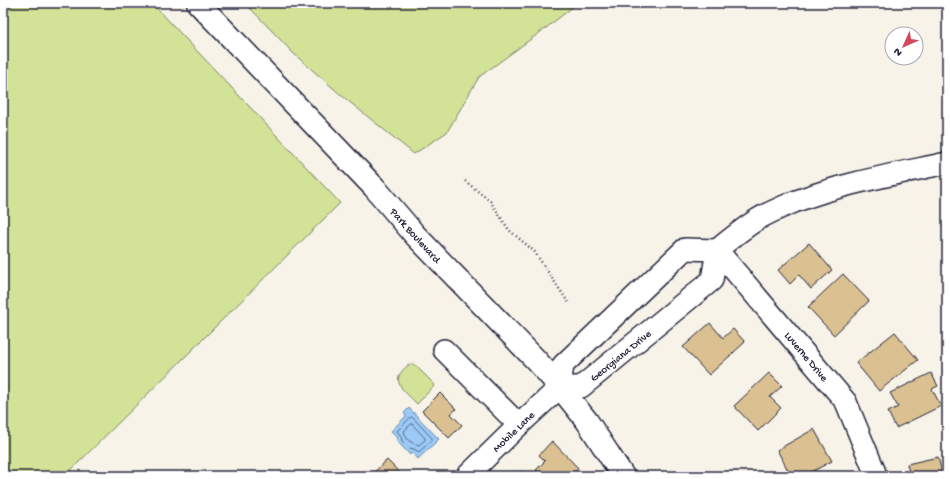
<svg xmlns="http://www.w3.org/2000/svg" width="950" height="479" font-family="'Gochi Hand',sans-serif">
  <rect width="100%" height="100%" fill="#f8f3e9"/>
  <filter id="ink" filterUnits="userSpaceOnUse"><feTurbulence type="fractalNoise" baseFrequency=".025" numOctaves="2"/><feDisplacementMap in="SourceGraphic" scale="8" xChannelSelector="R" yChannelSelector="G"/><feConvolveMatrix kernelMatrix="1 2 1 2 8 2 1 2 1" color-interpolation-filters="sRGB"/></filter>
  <g filter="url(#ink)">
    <!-- built -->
    <polygon fill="#efe4cf" points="3,3 15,3 3,16"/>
    <!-- green -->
    <g fill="#d2e397" stroke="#7a8269">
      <polygon points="15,3 152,3 340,203 65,476 3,476 3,16"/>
      <polygon points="246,3 578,3 546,28 479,77 447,132 414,154 341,95 294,54 250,8"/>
      <path d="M 414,364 L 435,385 L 417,404 C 408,394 390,383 403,370 C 408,365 408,365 414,364 Z"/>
    </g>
    <!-- water -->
    <polygon fill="#9bcaf6" stroke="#6b87ab" points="409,408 439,439 418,459 412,452 410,455 396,440 398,438 391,431 406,416 404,413"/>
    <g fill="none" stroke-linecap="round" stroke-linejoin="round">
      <!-- shore -->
      <g stroke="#526586" stroke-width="1">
        <polygon points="412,417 432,438 432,440 419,452 414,449 409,448 402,441 401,436 397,431 410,418"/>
        <path d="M 412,424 L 425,438 L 425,440 L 419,445 C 409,442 407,441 404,431 L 410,425 Z"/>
      </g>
    </g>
    <!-- building -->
    <g fill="#dbc191" stroke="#22223b">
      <polygon points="809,243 832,270 811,289 799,275 790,284 778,270"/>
      <polygon points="843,274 869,301 834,335 808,307"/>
      <polygon points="710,323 723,338 733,329 745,342 709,375 683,347"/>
      <polygon points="895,332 918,360 879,391 856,363"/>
      <polygon points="769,373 782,386 770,397 781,408 758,431 734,406"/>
      <polygon points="931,373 938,386 932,389 941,406 896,428 888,412 898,407 890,393"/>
      <polygon points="440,393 456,409 451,414 462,425 449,438 422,411"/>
      <polygon points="814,429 832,461 804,476 791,476 777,450"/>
      <polygon points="552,441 578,468 570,476 542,476 536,470 545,461 539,455"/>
      <polygon points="938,457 943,476 910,476 907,464"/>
      <polygon points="387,460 403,476 370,476"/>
      <polygon points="520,471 526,476 515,476"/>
    </g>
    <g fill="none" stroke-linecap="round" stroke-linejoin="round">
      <!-- minor casing -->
      <g stroke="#22223b" stroke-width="24">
        <g id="minor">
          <polyline points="717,250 846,402 874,470 876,476"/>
          <polyline points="444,350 519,425"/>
          <path d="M 560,387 L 563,365 L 685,249 L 717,250 C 730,239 744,228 758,219 C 770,212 782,207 794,202 C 843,183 896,174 947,163"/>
          <polyline points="560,387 581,387 712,280 717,250"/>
          <polyline points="467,476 519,425 560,387"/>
        </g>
      </g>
      <!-- major casing -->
      <g stroke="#22223b" stroke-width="25">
        <polyline id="major" points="198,3 374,187 415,235 536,360 560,387 587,421 623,476"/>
      </g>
      <!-- path -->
      <polyline stroke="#22223b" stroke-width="2.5" stroke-dasharray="1 3" stroke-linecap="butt" points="465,181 490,201 509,230 534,251 568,302"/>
      <!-- minor -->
      <use href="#minor" stroke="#fff" stroke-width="21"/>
      <!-- major -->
      <use href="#major" stroke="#fff" stroke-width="22"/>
    </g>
  </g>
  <g text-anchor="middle" stroke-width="3.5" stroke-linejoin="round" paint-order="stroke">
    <!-- street labels -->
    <g font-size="11" fill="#22223b" stroke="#fff">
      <text transform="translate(416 235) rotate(48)" y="4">Park Boulevard</text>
      <text transform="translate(620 355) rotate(-39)" y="4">Georgiana Drive</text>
      <text transform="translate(807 356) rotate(50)" y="4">Luverne Drive</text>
      <text transform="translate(513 431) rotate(-44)" y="4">Mobile Lane</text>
    </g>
  </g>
  <!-- margin -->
  <rect width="950" height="479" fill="none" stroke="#fff" stroke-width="16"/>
  <rect x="8" y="8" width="934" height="463" fill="none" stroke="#22223b" stroke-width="1.5" filter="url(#ink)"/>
  <!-- north arrow -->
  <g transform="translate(904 46) rotate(225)"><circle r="19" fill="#ffffff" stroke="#a7a7b1"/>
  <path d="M0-3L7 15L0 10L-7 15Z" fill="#d1495b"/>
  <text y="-6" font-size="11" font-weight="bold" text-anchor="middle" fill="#22223b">N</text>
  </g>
</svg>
